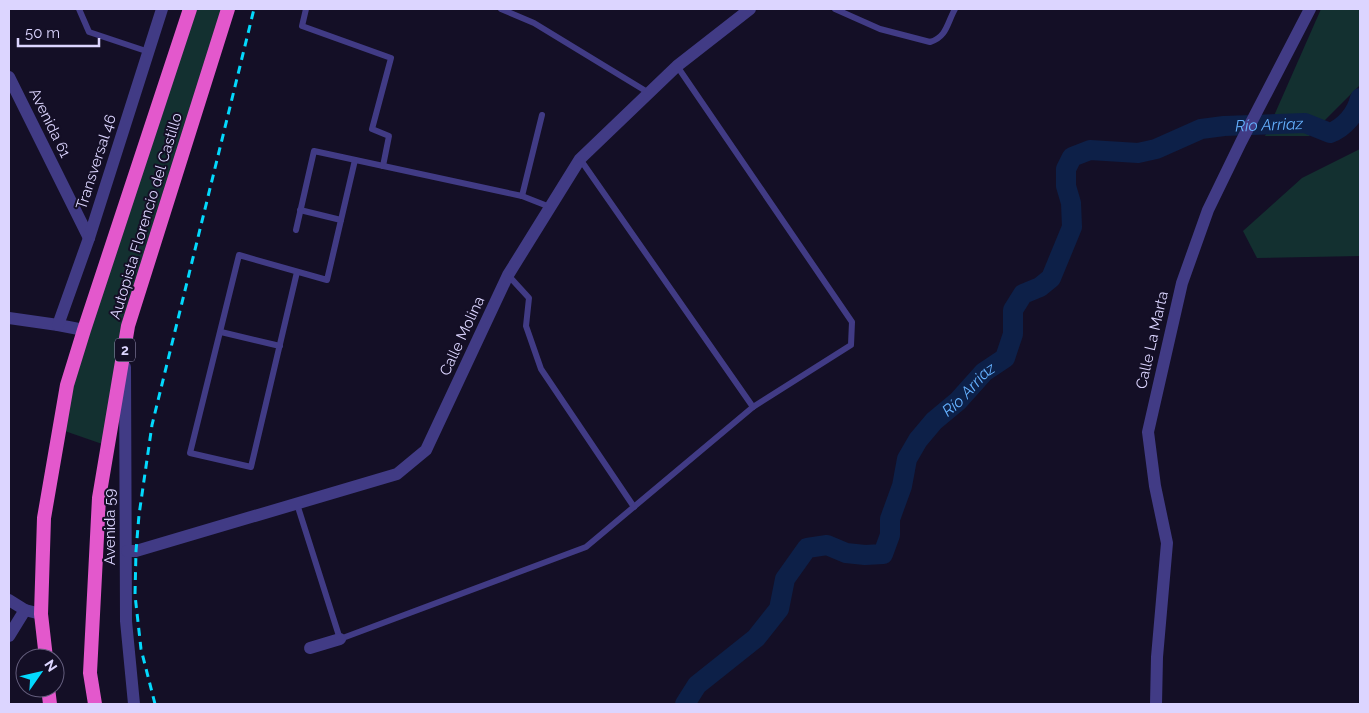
<svg xmlns="http://www.w3.org/2000/svg" width="1369" height="713" font-family="Raleway,sans-serif">
  <rect width="100%" height="100%" fill="#140f26"/>
  <!-- green -->
  <g fill="#133030">
    <polygon points="190,9 228,9 128,326 108,446 59,429"/>
    <polygon points="1321,9 1360,9 1360,85 1309,136 1265,136"/>
    <polygon points="1360,149 1360,256 1257,258 1243,231 1302,178"/>
  </g>
  <g fill="none" stroke-linecap="round" stroke-linejoin="round">
    <!-- river -->
    <path stroke="#0d2048" stroke-width="20" id="s1" d="M 685,704 L 697,685 L 756,638 L 779,609 L 785,579 L 807,548 L 827,545 L 846,553 L 865,555 L 883,554 L 890,535 L 890,519 L 902,486 L 907,459 L 918,440 L 934,421 L 958,401 L 984,372 L 1005,358 L 1013,334 L 1013,310 L 1023,294 L 1040,287 L 1051,278 L 1072,227 L 1071,203 L 1066,186 L 1066,169 L 1072,157 L 1090,150 L 1138,153 L 1156,149 L 1201,129 L 1224,126 L 1305,123 L 1330,133 C 1344,128 1357,113 1360,98"/>
    <!-- service -->
    <g stroke="#413b85" stroke-width="6">
      <polyline points="79,9 89,32 149,52"/>
      <polyline points="306,9 302,26 391,58 372,129 389,136 383,166"/>
      <polyline points="501,9 534,23 649,93"/>
      <path d="M 835,9 L 880,29 L 930,42 C 947,37 947,23 955,9"/>
      <polyline points="580,159 753,407"/>
      <polyline points="522,196 542,115"/>
      <polyline points="300,210 341,220"/>
      <polyline points="296,230 314,151 522,196 550,207"/>
      <polyline points="297,272 251,467 190,453 239,255 327,280 355,160"/>
      <polyline points="508,275 529,298 526,326 541,369 634,507"/>
      <polyline points="221,332 280,346"/>
      <polyline points="297,504 340,639 586,547 753,407 851,345 852,322 677,66"/>
    </g>
    <!-- minor -->
    <g stroke="#413b85" stroke-width="12">
      <polyline points="9,77 89,238"/>
      <polyline points="9,318 58,325 84,330"/>
      <polyline points="58,325 89,238 162,9"/>
      <polyline points="125,367 126,621 134,704"/>
      <polyline points="127,551 136,551 397,474 426,450 508,275 580,159 677,66 750,9"/>
      <polyline points="9,600 25,610 41,614"/>
      <polyline points="9,636 25,610"/>
      <polyline points="310,648 340,639"/>
      <polyline points="1156,704 1157,657 1167,543 1155,486 1148,432 1182,283 1208,210 1241,142 1310,9"/>
    </g>
    <!-- trunk -->
    <g stroke="#e358cc" stroke-width="14">
      <polyline points="46,658 41,614 44,518 67,385 84,330 190,9"/>
      <polyline points="48,688 50,704"/>
      <polyline points="95,704 90,673 99,498 128,326 228,9"/>
    </g>
    <!-- rail -->
    <polyline stroke="#03d9fd" stroke-width="3" stroke-dasharray="8 6" stroke-linecap="butt" points="155,704 141,649 135,595 136,551 139,515 152,425 254,9"/>
  </g>
  <g text-anchor="middle" stroke-width="4" stroke-linejoin="round" paint-order="stroke">
    <!-- shield labels -->
    <rect fill="#140f26" stroke="#a09abe" stroke-width="1" x="115" y="338.5" width="20" height="23" rx="4"/>
    <g font-size="14" font-weight="bold" fill="#dcd5ff">
      <text x="125" y="355">2</text>
    </g>
    <!-- street labels -->
    <g font-size="15" fill="#dcd5ff" stroke="#140f26">
      <text transform="translate(50 123) rotate(64)" y="5">Avenida 61</text>
      <text transform="translate(96 162) rotate(-72)" y="5">Transversal 46</text>
      <text transform="translate(146 216) rotate(-73)" y="5">Autopista Florencio del Castillo</text>
      <text transform="translate(462 336) rotate(-65)" y="5">Calle Molina</text>
      <text transform="translate(1152 340) rotate(-77)" y="5">Calle La Marta</text>
      <text transform="translate(110 527) rotate(-90)" y="5">Avenida 59</text>
    </g>
    <!-- water labels -->
    <g font-size="16" font-style="italic" fill="#64b0fe" stroke="#140f26">
      <text dy="6" stroke="none"><textPath href="#s1" startOffset="954">Río Arriaz</textPath></text>
      <text dy="6" stroke="none"><textPath href="#s1" startOffset="474">Río Arriaz</textPath></text>
    </g>
  </g>
  <!-- border -->
  <rect width="1369" height="713" fill="none" stroke="#dcd5ff" stroke-width="20"/>
  <!-- north arrow -->
  <g transform="translate(40 673) rotate(56)"><circle r="24" fill="#140f26" stroke="#645e7d"/>
  <path d="M0-4L9 19L0 12L-9 19Z" fill="#03d9fd"/>
  <text y="-8" font-size="14" font-weight="bold" text-anchor="middle" fill="#dcd5ff">N</text>
  </g>
  <!-- scale -->
  <path d="M18 38v8h81v-8" fill="none" stroke="#dcd5ff" stroke-width="2.5"/>
  <text x="25" y="38" font-size="15" fill="#dcd5ff" stroke="#140f26" stroke-width="4" paint-order="stroke">50 m</text>
</svg>
